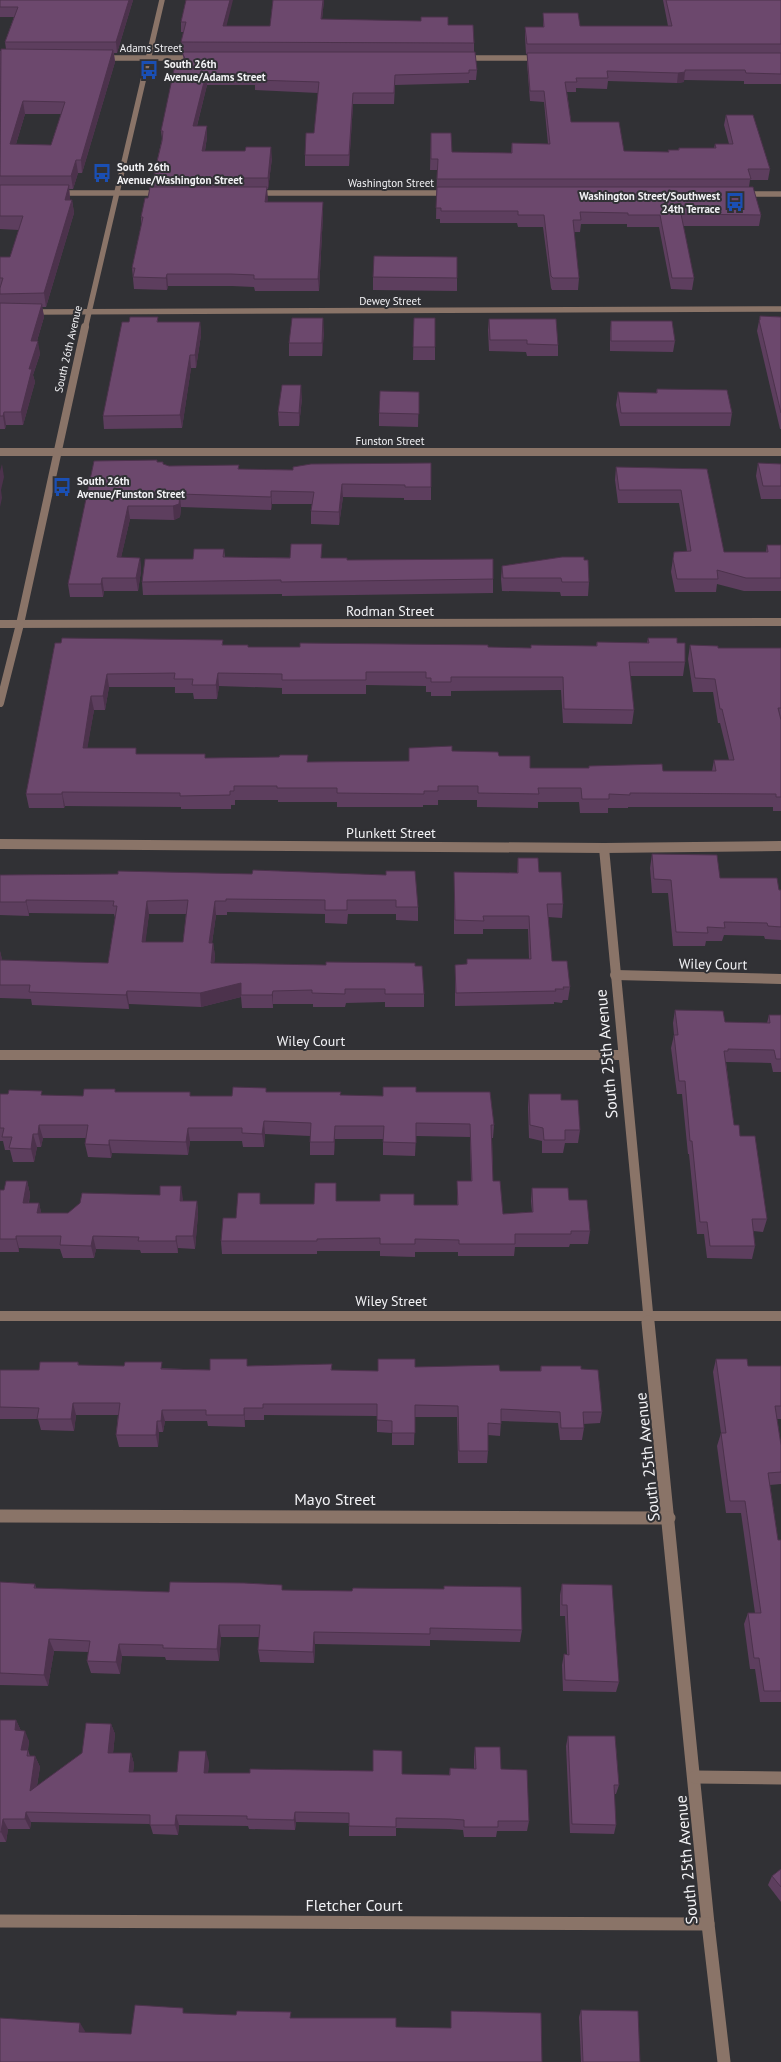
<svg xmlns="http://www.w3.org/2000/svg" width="781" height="2062" font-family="'PT Sans',sans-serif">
  <rect width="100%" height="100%" fill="#313135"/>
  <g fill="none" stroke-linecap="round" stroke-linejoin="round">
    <!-- minor-far3 -->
    <g stroke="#8a7468" stroke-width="5.5">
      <polyline points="102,58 195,58"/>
      <polyline points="462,58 540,58"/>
      <polyline points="30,312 781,309"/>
    </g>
    <!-- minor-far2 -->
    <g stroke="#8a7468" stroke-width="8">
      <polyline points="0,452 781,452"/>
      <polyline points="0,624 781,622"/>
    </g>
    <!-- minor-far1 -->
    <g stroke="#8a7468" stroke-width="10">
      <polyline points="0,844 604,848 781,846"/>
      <polyline points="604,848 649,1323"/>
      <polyline points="615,975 781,979"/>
      <polyline points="0,1055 622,1055"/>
      <polyline points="0,1316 781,1316"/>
    </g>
    <!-- minor -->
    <g stroke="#8a7468" stroke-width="13">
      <polyline points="648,1322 708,1924 724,2062"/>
      <polyline points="0,1516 669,1518"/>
      <polyline points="695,1777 781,1778"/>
      <polyline points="0,1921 708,1924"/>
    </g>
    <!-- tertiary-far1 -->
    <g stroke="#8a7468" stroke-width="5.5">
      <polyline points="56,193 161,193"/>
      <polyline points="253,193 449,193"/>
      <polyline points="741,194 781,194"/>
      <polyline points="85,329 162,0"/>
    </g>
    <!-- tertiary -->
    <polyline stroke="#8a7468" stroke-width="8" points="0,703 20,624 85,327"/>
  </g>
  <!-- wall -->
  <g fill="#5d3e5e" fill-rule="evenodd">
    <path d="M 0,0 L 133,0 L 117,53 L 114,53 L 115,62 L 82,173 L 78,173 L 73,189 L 69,189 L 70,200 L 72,200 L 74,213 L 46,307 L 42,307 L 44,317 L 37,341 L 40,354 L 33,375 L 35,382 L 23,425 L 6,425 L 5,429 L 0,429 L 0,257 L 10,257 L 19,230 L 0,229 L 0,51 L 6,49 L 5,42 L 14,17 L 0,17 ZM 25,114 L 61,114 L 51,145 L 16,144 Z"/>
    <polygon points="186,0 227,26 270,26 273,0 324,0 322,19 448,25 474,43 474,52 477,70 476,80 469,80 469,83 395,85 394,104 353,104 349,166 305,166 305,155 314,133 318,93 255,90 255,85 207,85 197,126 207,137 205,151 272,158 268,189 267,189 267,202 323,202 323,214 319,291 255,291 254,287 232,286 168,286 167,290 134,289 132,268 141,226 141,217 148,198 154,187 153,178 162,139 161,131 184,64 181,42 184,32 181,32 181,22"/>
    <polygon points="663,0 781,0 781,84 744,84 744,81 684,80 684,82 677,83 608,81 607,89 576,88 576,92 567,92 571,122 624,151 668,152 668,150 678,150 679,148 714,148 715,144 729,144 724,125 726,115 770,169 768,180 750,180 749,187 761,215 759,226 683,226 694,278 692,290 671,289 659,227 627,227 627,224 581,224 580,232 574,232 579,278 578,290 552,290 551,288 543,227 518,227 517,223 440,223 440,219 436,219 437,170 430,170 431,133 452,152 511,153 512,143 548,144 544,102 530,101 527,63 527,54 526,54 525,37 525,27 543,27 543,13 580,26 668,26"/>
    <polygon points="373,277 457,278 457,291 373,290"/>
    <polygon points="760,316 781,317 781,429 780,429 757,331"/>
    <polygon points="158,317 158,322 200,322 201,335 196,368 191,368 182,428 104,429 103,416 129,322"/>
    <polygon points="414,318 435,318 435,360 413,360"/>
    <polygon points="489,319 558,345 558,356 527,356 526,352 489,351 488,330"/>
    <polygon points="611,322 675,341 673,352 610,351 610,332"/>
    <polygon points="324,331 322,356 289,356 289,343"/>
    <polygon points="657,389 732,413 730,426 620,426 616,405 618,392 656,393"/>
    <polygon points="419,392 418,427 379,426 379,413"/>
    <polygon points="302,398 299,426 279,426 278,412"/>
    <polygon points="157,460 157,462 169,466 239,465 239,469 293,470 431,463 431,500 404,500 404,498 343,497 339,525 311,524 311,511 312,504 272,504 271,510 181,507 180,517 174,520 130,519 121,557 140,558 141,571 138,591 104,591 103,597 70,597 68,584"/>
    <polygon points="758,463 781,464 781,499 761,499 756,476"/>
    <polygon points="616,467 707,469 724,552 766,552 767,545 781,545 781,591 744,591 717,584 716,592 675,592 671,572 674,552 687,551 679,503 618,503 615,480"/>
    <polygon points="224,549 225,557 322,558 493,579 493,593 282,596 282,594 143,595 142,582"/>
    <polygon points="584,560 589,582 588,596 561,596 560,592 502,591 501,579 502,566"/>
    <polygon points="648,638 677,643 685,662 683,676 630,676 634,710 632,724 563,723 561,690 451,691 451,696 431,696 431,692 426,692 426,686 366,685 366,694 282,694 282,688 219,686 217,699 194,699 193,693 175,693 175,687 109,687 105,710 94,710 87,748 137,754 205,758 308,762 409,761 452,751 499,756 530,768 589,768 589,766 663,771 712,771 714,760 729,760 720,723 718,723 713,692 693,692 688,659 690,645 718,648 781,648 781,811 773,811 773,807 628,807 628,808 608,808 608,813 580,813 579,802 538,802 538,808 477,807 477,800 438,800 438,805 423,805 423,807 337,807 337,802 278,802 278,800 235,800 235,805 231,805 231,809 181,809 181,807 65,806 64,808 29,808 26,794 55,643 223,640 223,645 248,647 488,647 531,648 596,646 597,642 647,643"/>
    <polygon points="652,854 720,878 781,890 781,940 765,939 764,936 724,935 722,941 706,941 705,946 673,946 668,893 652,893 650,868"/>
    <polygon points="518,858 539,872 563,904 562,918 548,917 552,961 570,987 568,1000 563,1000 562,1003 554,1002 554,1004 455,1006 455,965 529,959 528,929 483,929 483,934 454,934 454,872 517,873"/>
    <path d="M 252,874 L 386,875 L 418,907 L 418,921 L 396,920 L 396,914 L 348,914 L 347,924 L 325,923 L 325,914 L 227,912 L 227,915 L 216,915 L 212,943 L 213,943 L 215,956 L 214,963 L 326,965 L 415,966 L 424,994 L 424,1007 L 385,1007 L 385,1002 L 346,1003 L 345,1007 L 313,1007 L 313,1004 L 273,1004 L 273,1008 L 242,1008 L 241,997 L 201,1007 L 129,1004 L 129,1009 L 32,1005 L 31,999 L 0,998 L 0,951 L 2,960 L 108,963 L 115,918 L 114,914 L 29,913 L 29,916 L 0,915 L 0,875 ZM 149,914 L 186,914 L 183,942 L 145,942 Z"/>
    <polygon points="675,1010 725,1022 767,1023 769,1015 781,1015 781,1072 773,1072 771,1063 726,1062 734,1125 740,1136 767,1219 763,1232 753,1231 755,1246 752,1259 707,1258 704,1234 697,1234 689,1154 688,1154 682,1094 677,1094 671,1048 674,1035 673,1023"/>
    <polygon points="266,1088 266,1092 341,1095 383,1096 416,1092 494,1125 493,1138 492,1138 493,1181 503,1214 532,1212 531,1201 532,1188 569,1200 590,1231 588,1244 570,1244 569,1247 515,1247 514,1256 458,1256 458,1252 415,1252 415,1257 380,1256 380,1251 317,1251 317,1254 222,1254 221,1241 236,1218 261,1204 314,1204 336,1201 414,1205 457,1205 457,1181 471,1181 470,1137 416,1136 415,1156 383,1155 383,1139 335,1139 334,1155 310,1155 310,1136 265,1134 264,1147 243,1147 242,1141 190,1141 188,1155 112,1153 111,1158 88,1157 85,1144 86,1138 43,1138 41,1147 37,1147 34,1162 13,1162 10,1150 5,1150 3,1141 0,1141 0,1094 83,1096 116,1092 191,1096 232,1096"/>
    <polygon points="529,1094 561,1100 580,1130 578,1143 565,1143 563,1153 542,1153 542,1141 529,1138 528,1107"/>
    <polygon points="27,1181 30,1194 29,1203 39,1203 41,1213 68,1213 183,1199 183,1201 197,1201 198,1214 195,1249 178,1248 178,1253 141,1253 140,1250 96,1249 94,1258 63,1258 60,1249 19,1248 19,1252 0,1252 0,1190 4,1190"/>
    <polygon points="716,1359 748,1366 781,1366 781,1419 777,1419 781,1445 781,1484 770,1485 778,1540 781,1540 781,1702 760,1702 755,1669 750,1669 744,1624 748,1613 755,1613 741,1513 726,1513 717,1446 721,1433 713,1372"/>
    <polygon points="78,1362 79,1365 210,1370 248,1366 332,1364 332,1370 378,1371 415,1367 500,1371 540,1371 541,1366 581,1369 602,1412 600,1423 583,1424 584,1428 582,1440 560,1440 558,1423 501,1421 500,1436 488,1435 488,1451 487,1463 458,1463 457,1417 415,1417 414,1445 392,1445 392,1433 377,1432 377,1416 264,1415 264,1420 245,1420 245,1427 208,1426 207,1421 165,1421 163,1432 159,1432 158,1447 119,1447 116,1435 118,1415 76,1415 74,1431 41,1430 38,1419 0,1419 0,1370 39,1370"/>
    <polygon points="0,1582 35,1584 36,1588 169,1592 283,1590 522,1630 520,1642 430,1640 430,1646 315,1644 314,1663 260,1662 258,1650 259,1637 221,1637 219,1661 166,1660 165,1657 122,1656 120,1674 91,1673 87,1661 89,1652 54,1651 48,1686 0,1685"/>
    <polygon points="562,1584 619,1682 616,1692 563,1691 562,1665 564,1654 567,1654 565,1616 560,1616 560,1595"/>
    <polygon points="0,1720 16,1720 21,1731 29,1741 28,1750 30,1756 35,1756 40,1767 37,1786 82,1753 111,1724 115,1734 113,1753 131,1753 134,1764 133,1772 177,1772 209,1762 208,1773 449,1775 450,1768 474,1769 474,1757 475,1747 501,1769 529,1821 527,1831 497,1831 496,1837 464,1837 463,1830 449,1829 396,1828 396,1836 349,1836 349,1823 296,1822 295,1830 249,1829 248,1826 179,1825 178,1835 153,1834 150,1824 31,1822 30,1829 8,1829 6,1842 0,1842"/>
    <polygon points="568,1736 619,1785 616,1794 614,1794 616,1825 614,1834 570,1833 566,1746"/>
    <polygon points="781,1869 781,1902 768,1885 772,1876"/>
    <polygon points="581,2010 640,2062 581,2062 579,2017"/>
  </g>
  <!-- shaded-wall -->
  <g fill="#4c324c">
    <polygon points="129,0 133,0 117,53 116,42"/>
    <polygon points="230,0 233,0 224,36 223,26"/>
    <polygon points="323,0 324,0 321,29 321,19"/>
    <polygon points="113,50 115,62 82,173 81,160"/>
    <polygon points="685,72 684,82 677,83 678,73"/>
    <polygon points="206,74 207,85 194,137 193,126"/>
    <polygon points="353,93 353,104 349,166 349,155"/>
    <polygon points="23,101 25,114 12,157 10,144"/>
    <polygon points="207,126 207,137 203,162 202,151"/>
    <polygon points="271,147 272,158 268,189 268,178"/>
    <polygon points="76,160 78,173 73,189 71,176"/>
    <polygon points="69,185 70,199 66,213 65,200"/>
    <polygon points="267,187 268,199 266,214 265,202"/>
    <polygon points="72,200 74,213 46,307 44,293"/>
    <polygon points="323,202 323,214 319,291 318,279"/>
    <polygon points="167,274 168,286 167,290 166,278"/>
    <polygon points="42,304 44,317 33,354 31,341"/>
    <polygon points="323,318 324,331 322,356 322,343"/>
    <polygon points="200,322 201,335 196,368 195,355"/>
    <polygon points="38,341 40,354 33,375 35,382 23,425 21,412 29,369"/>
    <polygon points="190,355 191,368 182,428 180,415"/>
    <polygon points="301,385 302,398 299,426 299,413"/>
    <polygon points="4,412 6,425 5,429 3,416"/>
    <polygon points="2,464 4,477 1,490 2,498 0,507 0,471"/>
    <polygon points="342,484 343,497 339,525 339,512"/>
    <polygon points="271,491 272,504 271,510"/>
    <polygon points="180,494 181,507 180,517 174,520 173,506"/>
    <polygon points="128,506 130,519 118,571 117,557"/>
    <polygon points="140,558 141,571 138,591 136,578"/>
    <polygon points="102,578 104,591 103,597 101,584"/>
    <polygon points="218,673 219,686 217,699 216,685"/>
    <polygon points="107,674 109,687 105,710 103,696"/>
    <polygon points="91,696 94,710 85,762 83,748"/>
    <polygon points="62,792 65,806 64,808 62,794"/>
    <polygon points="26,900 29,913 29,916 26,902"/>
    <polygon points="147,901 149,914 144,955 142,942"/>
    <polygon points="215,901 216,915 210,956 209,943"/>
    <polygon points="213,943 215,956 213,976 211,963"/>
    <polygon points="0,951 3,963 0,970"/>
    <polygon points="241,983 241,997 201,1007 200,993"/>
    <polygon points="127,991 129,1004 129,1009 126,995"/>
    <polygon points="273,991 273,1008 272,995"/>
    <polygon points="264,1121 265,1134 264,1147 262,1134"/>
    <polygon points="39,1125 43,1138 41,1147 38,1134"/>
    <polygon points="335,1126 335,1139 334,1155 334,1142"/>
    <polygon points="188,1128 190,1141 188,1155 186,1142"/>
    <polygon points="33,1134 37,1147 34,1162 31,1149"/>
    <polygon points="109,1140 112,1153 111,1158 109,1145"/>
    <polygon points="27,1181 30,1194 26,1216 23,1203"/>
    <polygon points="181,1186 183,1199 182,1214 180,1201"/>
    <polygon points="197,1201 198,1214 195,1249 193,1236"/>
    <polygon points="39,1203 42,1216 37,1213"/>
    <polygon points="16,1236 19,1248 19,1252 16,1239"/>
    <polygon points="93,1236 96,1249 94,1258 91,1246"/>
    <polygon points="176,1236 178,1248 178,1253 176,1241"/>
    <polygon points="73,1403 76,1415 74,1431 71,1419"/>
    <polygon points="244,1408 245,1420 245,1427 244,1415"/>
    <polygon points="162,1410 165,1421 163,1432 161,1421"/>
    <polygon points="157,1421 159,1432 158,1447 156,1435"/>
    <polygon points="219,1625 221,1637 219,1661 217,1649"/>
    <polygon points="314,1632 315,1644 314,1663 313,1652"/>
    <polygon points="49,1639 54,1651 48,1686 44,1675"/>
    <polygon points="119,1644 122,1656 120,1674 116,1662"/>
    <polygon points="16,1720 21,1731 15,1730"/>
    <polygon points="111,1724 115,1734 112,1763 108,1753"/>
    <polygon points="25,1731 29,1741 26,1760 21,1750"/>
    <polygon points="206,1751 209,1762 207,1783 204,1773"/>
    <polygon points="131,1753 134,1764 132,1782 129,1772"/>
    <polygon points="35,1756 40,1767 34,1802 30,1791"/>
    <polygon points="26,1812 31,1822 30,1829 25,1819"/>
    <polygon points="295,1812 296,1822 295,1830 294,1820"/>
    <polygon points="176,1815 179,1825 178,1835 175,1825"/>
    <polygon points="3,1819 8,1829 6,1842 1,1832"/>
    <polygon points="80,2023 85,2031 83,2039 79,2032"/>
  </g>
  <!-- building -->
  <g fill="#6c486d" stroke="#4c324c" fill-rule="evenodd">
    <polygon points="0,0 129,0 116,42 5,42 18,7 0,7"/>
    <polygon points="186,0 230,0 223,26 270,26 273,0 323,0 321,19 421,21 421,17 448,17 448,25 473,25 474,43 181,42 186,22 181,22"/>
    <polygon points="666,0 781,0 781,44 527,44 525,27 544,27 543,13 578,13 580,26 672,26"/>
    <path d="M 1,49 L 113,50 L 81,160 L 76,160 L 71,176 L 0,176 ZM 23,101 L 65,102 L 51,145 L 10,144 Z"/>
    <polygon points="182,52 475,52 477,70 469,70 469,73 395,75 394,93 353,93 349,155 305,155 306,133 314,133 319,82 254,80 255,74 206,74 193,126 207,126 202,151 245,151 246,147 271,147 268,178 153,178 162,141 163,131 161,131 175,65 187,63"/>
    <polygon points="527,53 781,53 781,74 746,73 745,70 685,70 685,72 678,73 607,71 608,78 576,78 577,82 565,82 571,122 619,122 624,151 669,152 668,150 679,150 679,148 716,148 715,144 733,144 726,115 753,115 770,169 748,169 751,179 437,179 438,159 431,159 431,133 451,133 452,152 512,153 512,143 550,144 544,91 530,91"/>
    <polygon points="0,185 69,185 65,200 72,200 44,293 0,294 0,288 3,278 0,278 0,257 10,257 23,216 0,216"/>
    <polygon points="150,187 267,187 265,202 323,202 318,279 254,279 254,275 231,274 167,274 166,278 133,277 135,268 132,268 143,217 141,217 145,198 148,198"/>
    <polygon points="437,187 753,187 761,215 681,214 694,278 672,278 660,215 628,215 628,213 580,212 581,220 573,220 579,278 553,278 551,276 544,215 518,215 518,211 441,211 441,208 436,208"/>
    <polygon points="374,256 457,257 457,278 373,277"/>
    <polygon points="0,303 42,304 31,341 38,341 29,369 32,369 21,412 4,412 3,416 0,416"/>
    <polygon points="760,316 781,317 781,413 759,320 760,320"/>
    <polygon points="130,317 158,317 157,322 200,322 195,355 190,355 180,415 103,416 122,322 129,322"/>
    <polygon points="292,318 323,318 322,343 289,343"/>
    <polygon points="414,318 435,318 435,347 413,347"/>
    <polygon points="489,319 556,319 558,345 527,344 527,340 490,340"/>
    <polygon points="611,321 672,321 675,341 611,341"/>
    <polygon points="282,385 301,385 299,413 278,412"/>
    <polygon points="657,389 727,390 732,413 621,413 618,392 657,393"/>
    <polygon points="380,391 419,392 419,414 379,413"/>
    <polygon points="157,460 157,462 163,462 163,464 169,466 239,465 238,469 293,470 293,467 311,464 431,463 431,487 405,487 405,485 342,484 339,512 311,511 314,492 271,491 271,497 180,494 179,504 173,506 128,506 117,557 140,558 136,578 102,578 101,584 68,584 94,461"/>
    <polygon points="758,463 781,464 781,486 763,486"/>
    <polygon points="616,467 707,469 724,552 768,552 767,545 781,545 781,578 746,578 717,570 718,579 677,579 673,559 674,552 691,551 681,490 619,490"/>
    <polygon points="291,544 322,544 321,558 347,558 347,560 493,559 493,579 281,582 281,580 142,582 145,559 193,559 194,549 224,549 223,557 290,558"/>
    <polygon points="562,557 584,557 584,560 588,560 589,582 562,582 561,578 503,578 502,566"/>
    <polygon points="62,638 223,640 222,645 248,645 248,647 300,647 300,643 488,645 488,647 531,648 531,645 597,646 597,642 649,643 648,638 677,638 677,643 685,643 685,662 629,662 634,710 564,709 563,677 451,677 451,682 431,682 431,678 426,678 426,672 366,672 366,680 282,680 282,674 218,673 216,685 192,685 193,679 174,679 175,673 107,674 103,696 91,696 83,748 136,748 136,754 205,754 205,758 279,757 280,755 308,755 307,762 409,761 409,748 452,746 452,751 498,752 499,756 530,756 530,768 589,768 589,766 662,764 663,771 716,771 714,760 734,760 722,709 720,709 715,679 695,678 690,645 718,646 718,648 781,648 781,708 778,708 781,720 781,797 776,797 776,794 630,793 630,795 609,794 609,799 582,799 581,788 538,788 539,794 478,793 478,786 438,786 438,791 424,791 424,794 337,793 337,788 277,788 277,786 234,786 234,791 230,791 230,795 180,796 180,793 62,792 62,794 26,794 55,643 61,643"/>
    <polygon points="652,854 717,855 720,878 777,878 779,890 781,890 781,927 768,926 767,923 724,922 725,928 707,927 708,933 676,932 671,880 654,879"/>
    <polygon points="518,858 538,858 539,872 561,872 563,904 547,904 552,961 567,961 570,987 563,987 564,989 555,989 556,991 456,993 455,965 467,964 467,959 531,959 529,916 483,916 484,921 455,920 454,872 518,873"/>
    <path d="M 253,870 L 386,875 L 386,871 L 415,871 L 418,907 L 396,907 L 396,900 L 347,900 L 347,910 L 325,910 L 325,900 L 226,899 L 226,901 L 215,901 L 209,943 L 213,943 L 211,963 L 326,965 L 326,962 L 415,963 L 415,966 L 422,966 L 424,994 L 385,994 L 385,989 L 345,989 L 345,994 L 312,993 L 312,990 L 273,991 L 272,995 L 241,995 L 241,983 L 200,993 L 127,991 L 126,995 L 29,992 L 30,985 L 0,985 L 0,960 L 108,963 L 117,906 L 113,906 L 114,901 L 26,900 L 26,902 L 0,902 L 0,875 L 118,874 L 118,871 L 252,874 ZM 188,900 L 183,942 L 142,942 L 147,901 Z"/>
    <polygon points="675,1010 723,1011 725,1022 770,1023 769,1015 781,1015 781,1059 776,1059 774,1050 728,1049 728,1051 724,1051 734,1125 739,1125 740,1136 755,1136 767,1219 752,1219 755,1246 710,1246 707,1222 700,1222 692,1141 690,1141 685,1081 679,1081 674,1035 678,1035"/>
    <polygon points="233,1087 266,1088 266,1092 341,1092 340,1095 383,1096 383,1087 416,1087 416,1092 490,1092 494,1125 491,1125 493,1181 500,1181 503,1214 533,1212 532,1188 568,1188 569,1200 587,1200 590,1231 571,1231 571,1234 515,1234 515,1244 459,1244 459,1240 415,1239 415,1244 380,1244 380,1238 317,1239 317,1241 221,1241 223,1218 236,1218 238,1193 260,1193 260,1204 314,1204 315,1183 336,1183 336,1201 380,1201 380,1194 414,1194 414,1205 458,1205 457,1181 472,1181 470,1124 416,1123 416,1143 383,1142 384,1126 335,1126 334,1142 310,1142 311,1123 264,1121 262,1134 242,1133 242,1128 188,1128 186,1142 109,1140 109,1145 85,1144 88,1125 39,1125 38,1134 33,1134 31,1149 9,1148 12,1137 2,1137 4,1128 0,1128 0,1094 8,1094 9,1090 42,1091 41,1095 83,1096 84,1089 115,1089 115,1092 190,1092 190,1096 232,1096"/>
    <polygon points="529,1094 561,1094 561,1100 578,1100 580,1130 565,1130 565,1140 544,1140 543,1128 530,1125"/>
    <polygon points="6,1181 27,1181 23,1203 39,1203 37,1213 68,1213 80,1203 82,1193 160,1195 160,1186 181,1186 180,1201 197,1201 193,1236 176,1236 176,1241 138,1241 139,1237 93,1236 91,1246 60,1245 61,1236 16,1236 16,1239 0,1239 0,1190 4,1190"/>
    <polygon points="210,1359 247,1359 247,1366 332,1364 331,1370 378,1371 378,1359 415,1359 415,1367 499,1365 500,1371 541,1371 541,1366 581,1366 581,1369 598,1370 602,1412 583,1412 584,1428 561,1428 560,1412 501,1409 501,1424 488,1423 488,1451 459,1451 458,1406 415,1405 415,1433 392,1433 392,1421 377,1420 377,1404 263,1404 263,1408 244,1408 244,1415 206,1415 206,1410 162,1410 161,1421 157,1421 156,1435 116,1435 120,1403 73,1403 71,1419 37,1419 39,1408 0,1407 0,1370 39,1370 40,1362 78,1362 78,1365 124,1366 125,1362 162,1362 161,1369 210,1370"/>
    <polygon points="716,1359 747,1359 748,1366 781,1366 781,1406 775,1406 781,1445 781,1472 768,1473 778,1540 781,1540 781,1691 764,1691 759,1658 754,1658 748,1613 761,1613 745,1501 730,1501 721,1433 726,1433"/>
    <polygon points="0,1582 35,1584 34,1588 169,1592 170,1582 244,1583 282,1585 282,1590 352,1591 353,1588 444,1589 444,1586 521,1587 522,1630 430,1628 430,1634 314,1632 313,1652 258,1650 260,1625 219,1625 217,1649 163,1648 163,1645 119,1644 116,1662 87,1661 90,1641 49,1639 44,1675 0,1673"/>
    <polygon points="562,1584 612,1585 619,1682 565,1680 564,1654 569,1655 567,1605 562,1605"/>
    <polygon points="0,1720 16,1720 15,1730 25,1731 21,1750 28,1750 27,1756 35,1756 30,1791 82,1753 86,1723 111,1724 108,1753 131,1753 129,1772 177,1772 179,1751 206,1751 204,1773 250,1773 250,1769 373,1771 373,1750 402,1751 402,1774 450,1775 450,1768 476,1769 475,1747 500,1747 501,1769 527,1770 529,1821 498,1821 498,1827 464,1827 464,1820 450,1819 396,1818 396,1827 349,1826 349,1813 295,1812 294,1820 247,1819 247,1816 176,1815 175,1825 150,1825 150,1815 26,1812 25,1819 3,1819 1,1832 0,1832"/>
    <polygon points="568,1736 615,1736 619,1785 614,1785 616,1825 572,1824"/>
    <polygon points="781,1869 781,1887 772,1876"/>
    <polygon points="135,2005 183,2008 183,2013 236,2015 237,2011 291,2012 290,2018 396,2018 396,2027 451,2028 451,2011 541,2013 542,2062 0,2062 0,2018 80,2023 79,2032 131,2034"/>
    <polygon points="581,2010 638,2011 640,2062 583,2062"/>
  </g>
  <!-- icons -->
  <defs>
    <g id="bus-bare" transform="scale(1.5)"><path d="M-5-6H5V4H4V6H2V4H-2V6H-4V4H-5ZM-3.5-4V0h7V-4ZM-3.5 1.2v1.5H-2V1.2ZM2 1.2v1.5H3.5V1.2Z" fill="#1a4fb4" stroke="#313135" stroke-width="2.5" paint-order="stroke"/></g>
  </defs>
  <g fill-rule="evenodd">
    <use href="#bus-bare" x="149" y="70"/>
    <use href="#bus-bare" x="102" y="173"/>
    <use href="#bus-bare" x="735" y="202"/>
    <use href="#bus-bare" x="62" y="487"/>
  </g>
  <g text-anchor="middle" stroke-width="4" stroke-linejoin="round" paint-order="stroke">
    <!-- far-street labels -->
    <g font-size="11" fill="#f2f2f5" stroke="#313135">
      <text x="151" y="52">Adams Street</text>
      <text x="391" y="187">Washington Street</text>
      <text x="390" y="305">Dewey Street</text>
      <text transform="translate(68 349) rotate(-77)" y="4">South 26th Avenue</text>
      <text x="390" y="445">Funston Street</text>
    </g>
    <!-- far-poi labels -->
    <g font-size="11" font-weight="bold" fill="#f2f2f5" stroke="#313135" text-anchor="start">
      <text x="164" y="68">South 26th<tspan x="164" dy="13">Avenue/Adams Street</tspan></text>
      <text x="117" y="171">South 26th<tspan x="117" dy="13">Avenue/Washington Street</tspan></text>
      <text x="720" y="200" text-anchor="end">Washington Street/Southwest<tspan x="720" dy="13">24th Terrace</tspan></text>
      <text x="77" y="485">South 26th<tspan x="77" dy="13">Avenue/Funston Street</tspan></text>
    </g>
    <!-- street labels -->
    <g font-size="14" fill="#f2f2f5" stroke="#313135">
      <text x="390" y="616">Rodman Street</text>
      <text x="391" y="838">Plunkett Street</text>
      <text transform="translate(713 964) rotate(1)" y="5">Wiley Court</text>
      <text x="311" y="1046">Wiley Court</text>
      <text x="391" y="1306">Wiley Street</text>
    </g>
    <!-- near-street labels -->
    <g font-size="16" fill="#f2f2f5" stroke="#313135">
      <text transform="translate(606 1054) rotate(-95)" y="6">South 25th Avenue</text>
      <text transform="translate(647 1457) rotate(-96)" y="6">South 25th Avenue</text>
      <text x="335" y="1505">Mayo Street</text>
      <text transform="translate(686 1860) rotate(-95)" y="6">South 25th Avenue</text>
      <text x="354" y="1911">Fletcher Court</text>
    </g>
  </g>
</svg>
